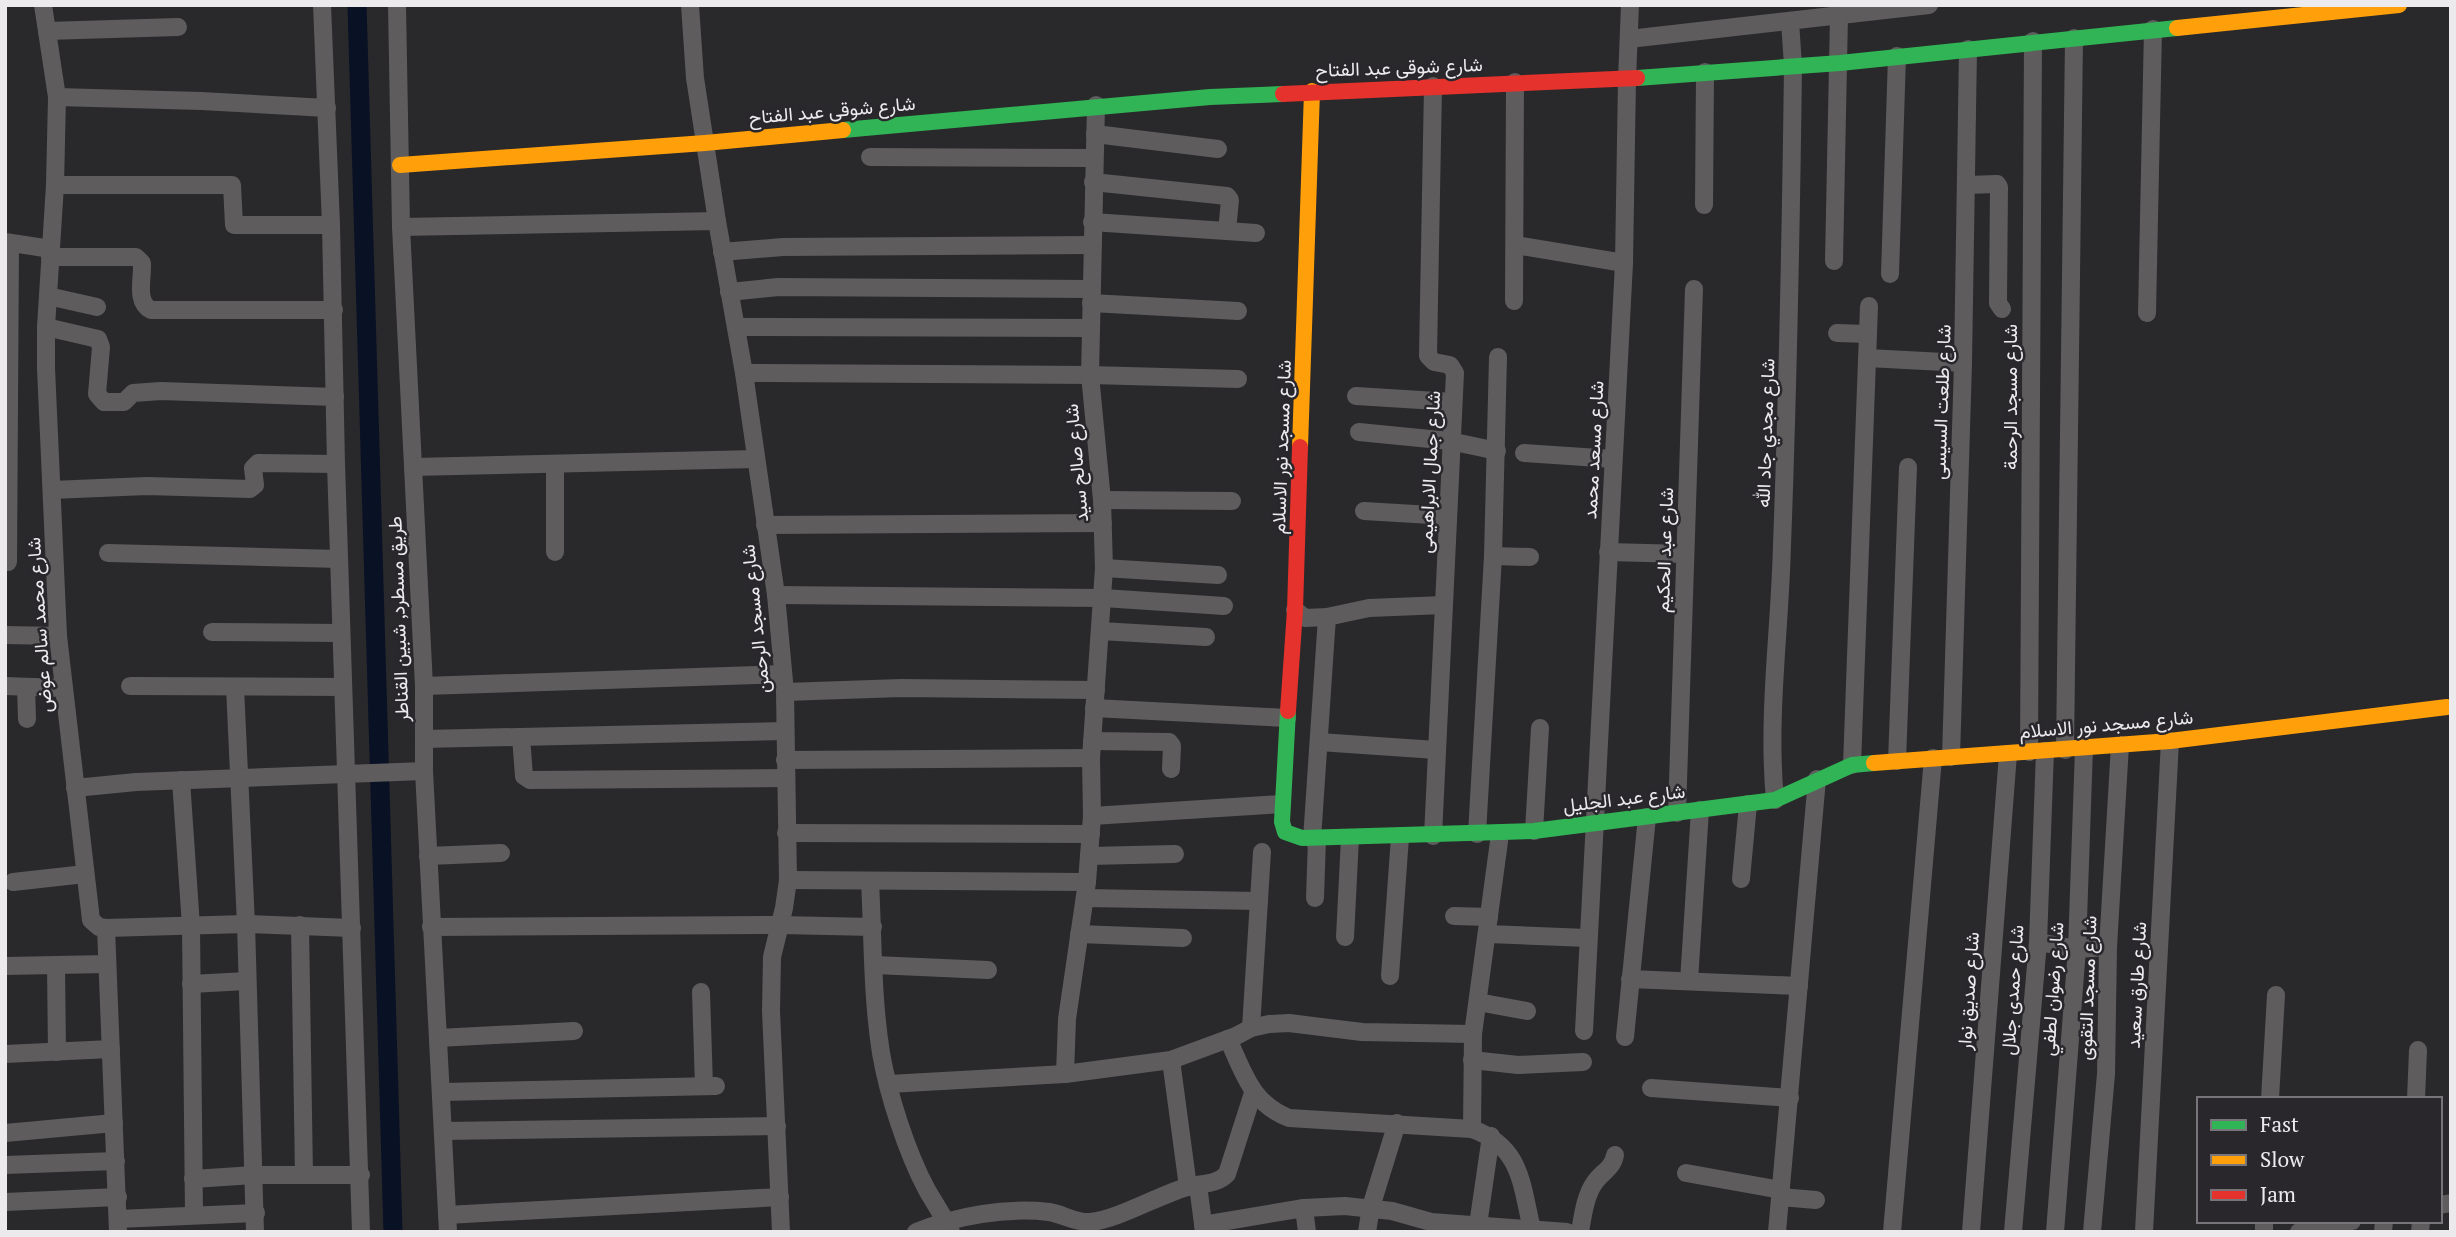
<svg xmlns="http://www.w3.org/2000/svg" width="2456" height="1237" font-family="'PT Serif',Vazirmatn,serif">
  <rect width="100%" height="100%" fill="#29282b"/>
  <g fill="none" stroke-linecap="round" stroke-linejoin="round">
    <!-- canal -->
    <polyline stroke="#091125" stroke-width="19" points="357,5 393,1232"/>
    <!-- street -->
    <g stroke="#5e5c5d" stroke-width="18">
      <polyline points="43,5 57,97 55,185 46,327 46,368 58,636 91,920 99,927 106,928 118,1232"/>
      <polyline points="322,5 331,225 336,464 361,1232"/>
      <polyline points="397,5 401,227 424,686 424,771 448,1232"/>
      <polyline points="690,5 695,78 717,221 744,373 776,595 785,692 788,880 784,908 772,957 771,1011 781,1232"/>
      <polyline points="47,31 178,27"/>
      <polyline points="1629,39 1929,5"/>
      <polyline points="1433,86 1428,356 1434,362 1450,365 1455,373 1433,836"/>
      <polyline points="57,97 201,101 327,108"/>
      <polyline points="1095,134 1218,149"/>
      <polyline points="870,157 1094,158"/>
      <polyline points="1093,182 1227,196 1230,200 1227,231"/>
      <polyline points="55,185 232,185 234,225 331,225"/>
      <polyline points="1966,185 1997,184 1999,187 1998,303 2002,309"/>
      <polyline points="1704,205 1705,72"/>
      <polyline points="1092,222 1256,233"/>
      <polyline points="401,227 717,221"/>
      <polyline points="5,242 51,249"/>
      <polyline points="1515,245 1624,263"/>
      <polyline points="722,252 783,247 1091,245"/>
      <path d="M 50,257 L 136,257 L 142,263 C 143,278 135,302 151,310 L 334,310"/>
      <polyline points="1834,261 1839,16"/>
      <polyline points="1890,274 1897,56"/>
      <polyline points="729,292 778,287 1091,289"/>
      <polyline points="48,296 97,307"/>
      <polyline points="1514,301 1515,82"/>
      <polyline points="1091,303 1238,311"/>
      <polyline points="2147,313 2153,29"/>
      <polyline points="46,327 98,339 101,347 97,394 104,402 124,402 133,393 161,391 335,397"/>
      <polyline points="736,327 1090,328"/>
      <polyline points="1837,333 1868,334"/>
      <polyline points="1867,358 1963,363"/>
      <polyline points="744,373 1090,375 1238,379"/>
      <polyline points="1356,396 1453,402"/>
      <polyline points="1359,432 1450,441 1497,451"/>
      <polyline points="1524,453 1613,459"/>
      <polyline points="555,464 555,552"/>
      <polyline points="413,467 756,459"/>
      <polyline points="52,490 147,486 250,489 255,485 253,468 258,463 336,464"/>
      <polyline points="1102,500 1232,501"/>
      <polyline points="1364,511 1448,516"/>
      <polyline points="765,525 1103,523"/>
      <polyline points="1608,552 1685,554"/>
      <polyline points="108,553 339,559"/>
      <polyline points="1493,556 1530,557"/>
      <polyline points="8,562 10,243"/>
      <polyline points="1104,568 1218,575"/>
      <polyline points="776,595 1103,598 1224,606"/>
      <polyline points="1295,610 1305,618 1327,617 1369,608 1444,605"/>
      <polyline points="1100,631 1206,637"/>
      <polyline points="212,632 341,633"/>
      <polyline points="5,635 58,636"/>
      <polyline points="5,686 62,688"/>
      <polyline points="130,686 343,687"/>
      <polyline points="424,686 783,674"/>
      <polyline points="26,687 27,719"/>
      <polyline points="235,687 246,924 255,1232"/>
      <polyline points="785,692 901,688 1096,690"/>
      <polyline points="1094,708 1287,718"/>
      <polyline points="521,737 524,776 530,780 785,778"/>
      <polyline points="424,739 785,731"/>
      <polyline points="1092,741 1169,742 1172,746 1171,769"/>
      <polyline points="1319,742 1436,750"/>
      <polyline points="2065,750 2074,38"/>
      <polyline points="2029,752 2033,41"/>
      <polyline points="1951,757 1963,363 1968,49"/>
      <polyline points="785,760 1091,758"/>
      <polyline points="1897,761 1908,467"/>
      <polyline points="1852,765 1869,306"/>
      <polyline points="181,780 191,926 194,1215"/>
      <polyline points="75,788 136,782 424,771"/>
      <path d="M 1775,800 C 1767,716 1780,630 1782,545 C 1788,385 1791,226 1793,66 L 1790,21"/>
      <polyline points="1677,813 1694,289"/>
      <polyline points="1092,816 1282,804"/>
      <polyline points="1534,831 1540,728"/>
      <polyline points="786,833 1091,834"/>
      <polyline points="1477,834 1493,556 1498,357"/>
      <path d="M 1500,834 L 1473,1034 L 1472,1129 C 1522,1147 1521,1184 1532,1229"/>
      <polyline points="1312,839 1327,617"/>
      <polyline points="428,856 501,853"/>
      <polyline points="1089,856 1175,854"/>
      <polyline points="1741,879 1748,804"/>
      <polyline points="788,880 1087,882"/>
      <path d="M 870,881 C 873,938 872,996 881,1053 C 888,1094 907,1153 927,1190 C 935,1204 944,1217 951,1232"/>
      <polyline points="13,882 85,874"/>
      <polyline points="1086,898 1259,901"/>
      <polyline points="1315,898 1317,839"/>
      <polyline points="1454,916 1489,917"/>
      <polyline points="300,925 304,1175"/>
      <polyline points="431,927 780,925 873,927"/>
      <polyline points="106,928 246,924 352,928"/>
      <polyline points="1079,934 1183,938"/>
      <polyline points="1488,934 1588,938"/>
      <polyline points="1345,937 1350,838"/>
      <polyline points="2038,942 2077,949 2108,947"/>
      <polyline points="875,965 988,970"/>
      <polyline points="5,966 107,964"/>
      <polyline points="56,966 57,1052"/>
      <polyline points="1390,976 1400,837"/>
      <polyline points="1630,979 1799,986"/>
      <polyline points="1689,981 1700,810"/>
      <polyline points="191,984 247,981"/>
      <polyline points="701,992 704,1086"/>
      <polyline points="1478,1002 1527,1011"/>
      <polyline points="1251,1028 1262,852"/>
      <polyline points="1584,1031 1624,263 1627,79 1630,5"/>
      <polyline points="1625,1037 1647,817"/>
      <polyline points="438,1038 574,1031"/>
      <path d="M 1228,1039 C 1244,1073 1251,1103 1289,1118 L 1472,1129"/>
      <polyline points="5,1054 111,1049"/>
      <polyline points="1171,1060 1188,1187"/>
      <polyline points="1472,1060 1518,1065 1583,1062"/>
      <polyline points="1065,1074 1067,1019 1087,882 1092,816 1091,758 1104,568 1102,500 1090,375 1096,105"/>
      <polyline points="889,1084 1065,1074 1171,1060 1236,1036 1251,1028 1269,1024 1289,1023 1362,1032 1473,1034"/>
      <polyline points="1651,1088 1790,1098"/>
      <polyline points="442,1092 716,1086"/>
      <polyline points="2270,1099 2276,995"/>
      <polyline points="2416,1099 2418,1050"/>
      <polyline points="444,1131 777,1126"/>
      <polyline points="5,1133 114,1123"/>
      <polyline points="5,1165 116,1161"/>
      <polyline points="1686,1173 1781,1190"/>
      <polyline points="193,1179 254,1175 361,1175"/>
      <polyline points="1198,1185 1204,1232"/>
      <polyline points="1780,1197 1816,1200"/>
      <polyline points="5,1202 118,1197"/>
      <polyline points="2440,1205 2451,1203"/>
      <polyline points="1304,1208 1307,1232"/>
      <polyline points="447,1215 780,1197"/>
      <polyline points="118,1219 256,1213"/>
      <polyline points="1203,1225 1304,1208 1345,1206 1392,1211 1431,1222 1567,1232"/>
      <polyline points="1478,1225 1491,1136"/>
      <path d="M 916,1232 C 956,1216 1006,1207 1049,1212 C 1063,1214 1075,1223 1090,1222 C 1117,1220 1159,1195 1187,1187 C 1200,1183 1217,1185 1227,1174 L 1253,1093"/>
      <polyline points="1367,1232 1371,1207 1397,1123"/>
      <path d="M 1580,1232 C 1583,1215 1585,1196 1595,1182 C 1602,1172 1613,1168 1615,1155"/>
      <polyline points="1777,1232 1817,779"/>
      <polyline points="1892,1232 1933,758"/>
      <polyline points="1971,1232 2008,754"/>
      <polyline points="2013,1232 2038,942 2045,751"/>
      <polyline points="2055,1232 2077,949 2084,748"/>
      <polyline points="2092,1232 2106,1074 2108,947 2120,745"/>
      <polyline points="2144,1232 2170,741"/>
      <polyline points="2264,1232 2264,1221"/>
      <polyline points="2299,1232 2352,1221"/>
      <polyline points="2383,1232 2384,1221"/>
      <polyline points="2420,1232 2421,1221"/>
    </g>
    <!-- fast -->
    <g stroke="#30b455" stroke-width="16">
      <polyline points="1637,78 1840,63 2177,28"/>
      <polyline points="843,130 1210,97 1283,94"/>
      <polyline points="1288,711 1282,822 1285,832 1302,838 1534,831 1775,800 1852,765 1874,763"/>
    </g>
    <!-- slow -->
    <g stroke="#ff9f0a" stroke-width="16">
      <polyline points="2177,28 2399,5"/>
      <polyline points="400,165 705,143 843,130"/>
      <polyline points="1300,447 1312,91"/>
      <polyline points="1874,763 2170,741 2447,707"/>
    </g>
    <!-- jam -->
    <g stroke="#e5322d" stroke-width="16">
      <polyline points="1283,94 1637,78"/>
      <polyline points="1288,711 1295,610 1300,447"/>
    </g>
  </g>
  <g text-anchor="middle" stroke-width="5" stroke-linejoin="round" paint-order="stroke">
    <!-- street labels -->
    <g font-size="19" fill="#eceaed" stroke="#29272c">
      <text transform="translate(1399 67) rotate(-2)" y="7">شارع شوقى عبد الفتاح</text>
      <text transform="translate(832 110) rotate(-5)" y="7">شارع شوقى عبد الفتاح</text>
      <text transform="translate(2010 397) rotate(-90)" y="7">شارع مسجد الرحمة</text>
      <text transform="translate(1941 402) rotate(-88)" y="7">شارع طلعت السيسى</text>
      <text transform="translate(1765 433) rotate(-88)" y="7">شارع مجدي جاد الله</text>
      <text transform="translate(1281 447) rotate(-88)" y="7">شارع مسجد نور الاسلام</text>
      <text transform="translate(1593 450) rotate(-87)" y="7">شارع مسعد محمد</text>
      <text transform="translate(1076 463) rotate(-95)" y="7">شارع صالح سيد</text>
      <text transform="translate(1429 472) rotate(-87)" y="7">شارع جمال الابراهيمى</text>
      <text transform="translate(1664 550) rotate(-88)" y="7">شارع عبد الحكيم</text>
      <text transform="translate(398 619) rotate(-92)" y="7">طريق مسطرد, شبين القناطر</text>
      <text transform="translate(755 619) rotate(-96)" y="7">شارع مسجد الرحمن</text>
      <text transform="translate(39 625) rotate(-94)" y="7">شارع محمد سالم عوض</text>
      <text transform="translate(2106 724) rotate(-5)" y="7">شارع مسجد نور الاسلام</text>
      <text transform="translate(1624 798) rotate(-7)" y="7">شارع عبد الجليل</text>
      <text transform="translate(2136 985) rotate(-87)" y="7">شارع طارق سعيد</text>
      <text transform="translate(2087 988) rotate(-88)" y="7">شارع مسجد التقوى</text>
      <text transform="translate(2052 989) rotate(-86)" y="7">شارع رضوان لطفي</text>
      <text transform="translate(2012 990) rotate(-86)" y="7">شارع حمدى جلال</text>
      <text transform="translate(1968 991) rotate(-86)" y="7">شارع صديق نوار</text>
    </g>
  </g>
  <!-- border -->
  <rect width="2456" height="1237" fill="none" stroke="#eceaed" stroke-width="14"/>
  <!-- legend -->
  <rect x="2197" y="1097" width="245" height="126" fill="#29272c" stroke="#777579" stroke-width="2"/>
  <rect x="2211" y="1120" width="35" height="10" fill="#30b455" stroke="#777579" stroke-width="2"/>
  <text x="2260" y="1132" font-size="21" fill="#eceaed">Fast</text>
  <rect x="2211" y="1155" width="35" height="10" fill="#ff9f0a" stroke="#777579" stroke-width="2"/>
  <text x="2260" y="1167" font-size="21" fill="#eceaed">Slow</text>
  <rect x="2211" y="1190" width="35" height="10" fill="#e5322d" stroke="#777579" stroke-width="2"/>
  <text x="2260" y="1202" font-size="21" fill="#eceaed">Jam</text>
</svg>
